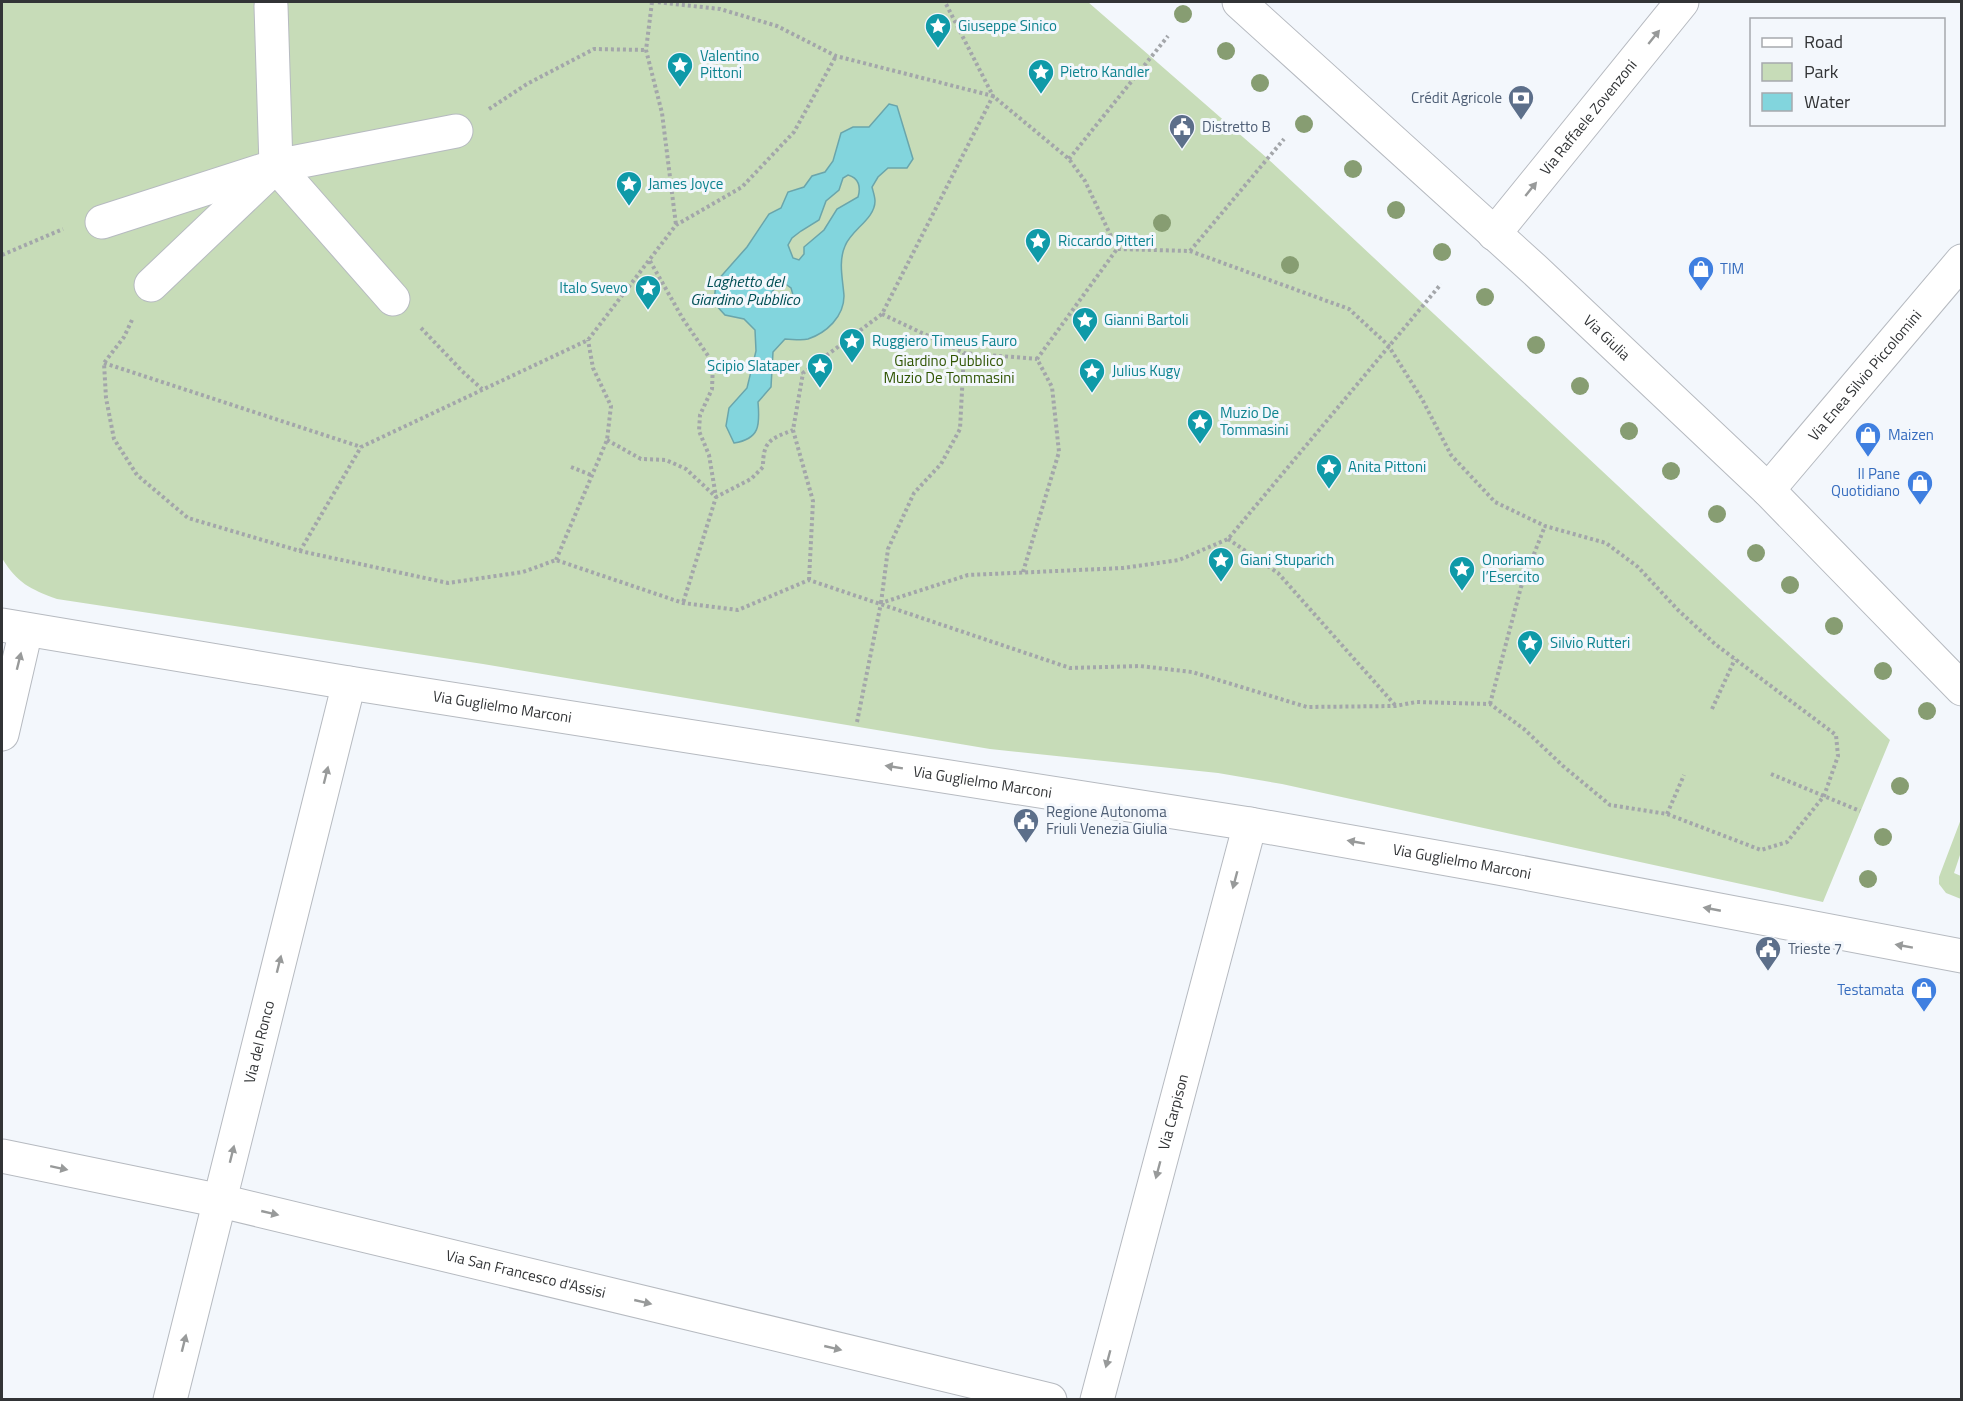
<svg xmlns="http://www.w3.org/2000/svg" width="1963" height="1401" viewBox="0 0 1963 1401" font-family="'Titillium Web',sans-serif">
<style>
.green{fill:#c7dcb8}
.water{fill:#82d5dd;stroke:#6aa5ab;stroke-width:1.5;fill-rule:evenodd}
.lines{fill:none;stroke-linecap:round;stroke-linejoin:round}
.minor-casing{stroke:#b6bac0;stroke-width:35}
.major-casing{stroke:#b6bac0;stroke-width:35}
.path{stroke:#a3a6aa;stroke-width:4;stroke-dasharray:3 3;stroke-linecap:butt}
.minor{stroke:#fff;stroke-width:33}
.major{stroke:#fff;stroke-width:33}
.tree{fill:#879d72}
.oneway{fill:#989a9a}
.labels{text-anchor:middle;stroke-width:6;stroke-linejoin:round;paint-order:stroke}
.culture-label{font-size:15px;fill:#0d838f;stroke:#f3f7fc;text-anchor:start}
.service-label{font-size:15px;fill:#4e5e75;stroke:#f3f7fc;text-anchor:start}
.street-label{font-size:15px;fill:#323436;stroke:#f3f7fc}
.shop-label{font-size:15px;fill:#366cbe;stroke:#f3f7fc;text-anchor:start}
.park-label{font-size:15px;fill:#2f5402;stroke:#f3f7fc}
.water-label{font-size:16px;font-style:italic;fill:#004f55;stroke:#f3f7fc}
</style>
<rect width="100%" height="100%" fill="#f3f7fc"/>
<path class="green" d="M 2,2 L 1088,2 L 1267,158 L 1890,740 L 1823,902 L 1282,784 L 1218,773 L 990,749 L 483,664 L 57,599 C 30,589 17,583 2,558 Z
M 1961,819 L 1961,852 L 1954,873 L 1961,876 L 1961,899 L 1946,893 L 1939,884 L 1939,877 Z"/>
<path class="water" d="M 889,104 L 897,106 L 913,159 L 907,168 L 888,168 L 878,177 L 872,187 C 873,191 875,197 875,201 C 875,219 851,230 845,246 C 838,262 843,280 844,296 C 844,317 826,333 808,339 C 801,341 792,339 785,339 L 773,352 L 771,387 L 758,402 C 760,425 760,439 734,443 L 726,426 L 729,408 L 747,388 L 756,351 L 755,330 L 744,319 L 725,315 L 714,303 L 716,282 L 747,247 L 769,214 L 781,208 L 788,192 L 804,187 L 812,176 L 825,172 L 833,161 L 841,133 L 853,127 L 869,127 ZM 848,175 C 859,178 861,187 858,197 L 837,209 L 824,230 L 804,247 L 804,254 L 799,260 L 793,258 L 788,245 L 792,238 L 801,231 L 819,220 L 826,201 L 839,190 L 843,178 ZM 784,283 L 791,288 L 793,295 L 789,302 L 781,304 L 774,300 L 772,292 L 777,285 Z"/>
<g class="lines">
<g class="minor-casing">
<g id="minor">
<path d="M 276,166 L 393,299"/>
<path d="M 102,222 L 276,166 L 456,131"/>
<path id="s1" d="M 1494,234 L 1682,2"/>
<path d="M 151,285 L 276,166 L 271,6"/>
<path id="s2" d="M 1768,490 L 1962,261"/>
<path id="s3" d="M 2,625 L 349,683 L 1250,824 L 1498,868 L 1962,956"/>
<path d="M 2,734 L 26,630"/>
<path id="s4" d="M 2,1156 L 221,1201 L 1050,1400"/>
<path id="s5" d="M 170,1400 L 349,683"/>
<path id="s6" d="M 1097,1400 L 1250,824"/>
</g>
</g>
<g class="major-casing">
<g id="major">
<path id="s7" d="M 1239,2 L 1535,270 L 1768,490 L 1962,689"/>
</g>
</g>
<path class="path" d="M 652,2 L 646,50 L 662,113 L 676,225
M 489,109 L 527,84 L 594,49 L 646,50
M 1069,159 L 1168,36
M 1190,251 L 1284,139
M 2,255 L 63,229
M 650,261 L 683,319 L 713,363 L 712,389 L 700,415 L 699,431 L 709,455 L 716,497 L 683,603
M 882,314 L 964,353 L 1037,359
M 132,320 L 124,337 L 104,363 L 106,398 L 114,439 L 137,475 L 188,518 L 300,551 L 448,583 L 523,572 L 556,560 L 683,603 L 738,610 L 809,580 L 1070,668 L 1140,666 L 1192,672 L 1307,707 L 1395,706 L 1416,702 L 1490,704 L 1524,729 L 1563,766 L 1610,805 L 1667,814 L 1761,850 L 1787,842 L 1824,796 L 1838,756 L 1836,735 L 1715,644 L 1678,610 L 1638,567 L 1606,543 L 1545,526 L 1495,502 L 1451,455 L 1422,399 L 1388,345 L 1349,309 L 1190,251 L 1117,249 L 1085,181 L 1069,159 L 993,96 L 836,56 L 777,26 L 720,9 L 656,2
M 421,328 L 462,371 L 482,389
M 104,363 L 361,447
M 713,363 L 781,367 L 803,373
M 607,440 L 641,459 L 666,460 L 686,469 L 716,497 L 751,479 L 763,467 C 763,441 770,439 793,430
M 571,467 L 591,475
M 1228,539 L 1278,573 L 1395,705
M 300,551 L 361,447 L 588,340 L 676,225 L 742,187 L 794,132 L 836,56
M 556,560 L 607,440 L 611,406 L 593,368 L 588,340
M 1023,572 L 1059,452 L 1052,387 L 1037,359 L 1117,249
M 809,580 L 813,501 L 793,430 L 803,373 L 882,314 L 993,96 L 945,2
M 881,603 L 888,549 L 914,493 L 941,464 L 960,429 L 964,353
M 1490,704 L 1521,587 L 1545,526
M 1712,709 L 1735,659
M 857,722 L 881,603 L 968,575 L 1123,568 L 1179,560 L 1228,539 L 1441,284
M 1771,774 L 1860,811
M 1667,814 L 1684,775"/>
<use href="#minor" class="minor"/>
<use href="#major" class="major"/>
</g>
<g class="tree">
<circle cx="1183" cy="14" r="9"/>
<circle cx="1226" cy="51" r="9"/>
<circle cx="1260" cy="83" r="9"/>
<circle cx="1304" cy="124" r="9"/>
<circle cx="1353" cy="169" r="9"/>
<circle cx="1396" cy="210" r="9"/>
<circle cx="1162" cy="223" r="9"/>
<circle cx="1442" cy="252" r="9"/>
<circle cx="1290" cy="265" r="9"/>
<circle cx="1485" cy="297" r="9"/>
<circle cx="1536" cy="345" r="9"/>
<circle cx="1580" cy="386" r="9"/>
<circle cx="1629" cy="431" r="9"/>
<circle cx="1671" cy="471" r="9"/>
<circle cx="1717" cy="514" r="9"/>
<circle cx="1756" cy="553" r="9"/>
<circle cx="1790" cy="585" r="9"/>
<circle cx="1834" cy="626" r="9"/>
<circle cx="1883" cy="671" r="9"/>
<circle cx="1927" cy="711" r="9"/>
<circle cx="1900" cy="786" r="9"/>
<circle cx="1883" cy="837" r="9"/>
<circle cx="1868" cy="879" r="9"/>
</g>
<defs><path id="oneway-solid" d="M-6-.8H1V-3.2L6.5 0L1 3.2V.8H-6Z" transform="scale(1.5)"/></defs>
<g class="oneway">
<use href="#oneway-solid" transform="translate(1654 37) rotate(-51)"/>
<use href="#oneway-solid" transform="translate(1531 189) rotate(-51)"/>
<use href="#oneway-solid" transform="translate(19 661) rotate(-76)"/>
<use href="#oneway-solid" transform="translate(894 767) rotate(-171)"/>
<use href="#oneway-solid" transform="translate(326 775) rotate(-76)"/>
<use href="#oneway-solid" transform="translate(1356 842) rotate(-170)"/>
<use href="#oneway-solid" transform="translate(1235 880) rotate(105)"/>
<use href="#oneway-solid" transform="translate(1712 909) rotate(-169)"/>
<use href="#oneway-solid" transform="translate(1904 946) rotate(-170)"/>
<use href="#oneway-solid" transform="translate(279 964) rotate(-76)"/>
<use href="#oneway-solid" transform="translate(232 1154) rotate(-76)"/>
<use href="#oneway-solid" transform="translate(59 1168) rotate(12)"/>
<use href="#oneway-solid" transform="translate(1158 1170) rotate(105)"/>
<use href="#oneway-solid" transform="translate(270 1213) rotate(13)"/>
<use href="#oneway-solid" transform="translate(643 1302) rotate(13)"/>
<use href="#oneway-solid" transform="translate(184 1343) rotate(-76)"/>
<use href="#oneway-solid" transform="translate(833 1348) rotate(13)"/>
<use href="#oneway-solid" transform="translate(1108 1359) rotate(105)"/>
</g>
<defs>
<g id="sight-pin" transform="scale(1.35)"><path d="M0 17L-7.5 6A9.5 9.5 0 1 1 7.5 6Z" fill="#0f9aa8" stroke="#f3f7fc"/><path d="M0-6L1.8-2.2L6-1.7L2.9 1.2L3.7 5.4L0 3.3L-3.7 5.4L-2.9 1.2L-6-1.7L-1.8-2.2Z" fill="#fff"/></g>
<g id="bank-pin" transform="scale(1.35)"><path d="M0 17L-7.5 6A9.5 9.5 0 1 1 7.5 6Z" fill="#5c6f8a" stroke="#f3f7fc"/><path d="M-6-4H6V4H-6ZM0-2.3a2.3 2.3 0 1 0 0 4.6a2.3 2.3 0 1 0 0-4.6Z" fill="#fff"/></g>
<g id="civic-pin" transform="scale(1.35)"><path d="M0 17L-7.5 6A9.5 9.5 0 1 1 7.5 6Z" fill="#5c6f8a" stroke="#f3f7fc"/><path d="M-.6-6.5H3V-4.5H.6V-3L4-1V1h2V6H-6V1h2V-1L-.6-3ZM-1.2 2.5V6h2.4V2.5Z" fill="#fff"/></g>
<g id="shop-pin" transform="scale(1.35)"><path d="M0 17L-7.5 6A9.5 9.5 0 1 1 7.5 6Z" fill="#3f7fe0" stroke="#f3f7fc"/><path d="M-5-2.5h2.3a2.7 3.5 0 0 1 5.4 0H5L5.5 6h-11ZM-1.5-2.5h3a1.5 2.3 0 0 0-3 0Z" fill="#fff"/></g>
</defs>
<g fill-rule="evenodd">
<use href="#sight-pin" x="938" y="26"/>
<use href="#sight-pin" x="680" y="65"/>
<use href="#sight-pin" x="1041" y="72"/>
<use href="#bank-pin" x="1521" y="98"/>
<use href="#civic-pin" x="1182" y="127"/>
<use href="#sight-pin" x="629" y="184"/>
<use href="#sight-pin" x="1038" y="241"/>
<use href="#shop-pin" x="1701" y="269"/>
<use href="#sight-pin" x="648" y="288"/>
<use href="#sight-pin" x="1085" y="320"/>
<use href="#sight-pin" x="852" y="341"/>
<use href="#sight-pin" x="820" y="366"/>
<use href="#sight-pin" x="1092" y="371"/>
<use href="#sight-pin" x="1200" y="422"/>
<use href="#shop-pin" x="1868" y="435"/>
<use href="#sight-pin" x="1329" y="467"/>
<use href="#shop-pin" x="1920" y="483"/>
<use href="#sight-pin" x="1221" y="560"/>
<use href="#sight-pin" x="1462" y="569"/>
<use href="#sight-pin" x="1530" y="643"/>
<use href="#civic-pin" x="1026" y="821"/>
<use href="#civic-pin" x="1768" y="949"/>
<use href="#shop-pin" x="1924" y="990"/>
</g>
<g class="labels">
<g class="culture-label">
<text x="958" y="31">Giuseppe Sinico</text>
<text x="700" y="61">Valentino<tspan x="700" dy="17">Pittoni</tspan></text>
<text x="1060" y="77">Pietro Kandler</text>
<text x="648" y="189">James Joyce</text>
<text x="1058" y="246">Riccardo Pitteri</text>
<text x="628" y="293" text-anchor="end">Italo Svevo</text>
<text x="1104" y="325">Gianni Bartoli</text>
<text x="872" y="346">Ruggiero Timeus Fauro</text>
<text x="800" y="371" text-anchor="end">Scipio Slataper</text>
<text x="1112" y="376">Julius Kugy</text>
<text x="1220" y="418">Muzio De<tspan x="1220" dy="17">Tommasini</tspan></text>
<text x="1348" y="472">Anita Pittoni</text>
<text x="1240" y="565">Giani Stuparich</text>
<text x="1482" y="565">Onoriamo<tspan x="1482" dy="17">l’Esercito</tspan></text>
<text x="1550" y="648">Silvio Rutteri</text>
</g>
<g class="service-label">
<text x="1502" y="103" text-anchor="end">Crédit Agricole</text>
<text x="1202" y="132">Distretto B</text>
<text x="1046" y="817">Regione Autonoma<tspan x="1046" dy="17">Friuli Venezia Giulia</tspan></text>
<text x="1788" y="954">Trieste 7</text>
</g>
<g class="street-label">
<text dy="5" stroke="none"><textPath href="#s1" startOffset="150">Via Raffaele Zovenzoni</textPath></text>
<text dy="5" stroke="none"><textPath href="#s7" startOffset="498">Via Giulia</textPath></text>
<text dy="5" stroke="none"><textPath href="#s2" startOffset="150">Via Enea Silvio Piccolomini</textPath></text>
<text dy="5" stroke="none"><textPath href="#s3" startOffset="507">Via Guglielmo Marconi</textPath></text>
<text dy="5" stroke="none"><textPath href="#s3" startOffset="993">Via Guglielmo Marconi</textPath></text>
<text dy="5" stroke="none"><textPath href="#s3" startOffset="1479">Via Guglielmo Marconi</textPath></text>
<text dy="5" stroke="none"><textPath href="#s5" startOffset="369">Via del Ronco</textPath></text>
<text dy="5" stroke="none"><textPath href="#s6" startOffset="298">Via Carpison</textPath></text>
<text dy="5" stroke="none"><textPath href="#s4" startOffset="537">Via San Francesco d'Assisi</textPath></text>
</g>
<g class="shop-label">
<text x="1720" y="274">TIM</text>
<text x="1888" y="440">Maizen</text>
<text x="1900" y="479" text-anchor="end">Il Pane<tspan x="1900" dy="17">Quotidiano</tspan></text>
<text x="1904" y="995" text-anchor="end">Testamata</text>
</g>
<g class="park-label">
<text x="949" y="366">Giardino Pubblico<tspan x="949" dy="17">Muzio De Tommasini</tspan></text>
</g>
<g class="water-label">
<text x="745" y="287">Laghetto del<tspan x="745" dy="18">Giardino Pubblico</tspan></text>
</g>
</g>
<rect width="1963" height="1401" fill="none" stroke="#323436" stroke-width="6"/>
<rect x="1750" y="18" width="195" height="108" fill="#f3f7fc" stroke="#a6a9ad" stroke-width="1.5"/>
<rect x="1762" y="38" width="30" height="9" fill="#ffffff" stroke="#a6a9ad" stroke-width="1.5"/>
<text x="1804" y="48" font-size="18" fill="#323436">Road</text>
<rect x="1762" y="63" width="30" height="18" fill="#c7dcb8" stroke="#a6a9ad" stroke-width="1.5"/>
<text x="1804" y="78" font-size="18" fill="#323436">Park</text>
<rect x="1762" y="93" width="30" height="18" fill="#82d5dd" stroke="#a6a9ad" stroke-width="1.5"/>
<text x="1804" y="108" font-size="18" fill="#323436">Water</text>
</svg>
